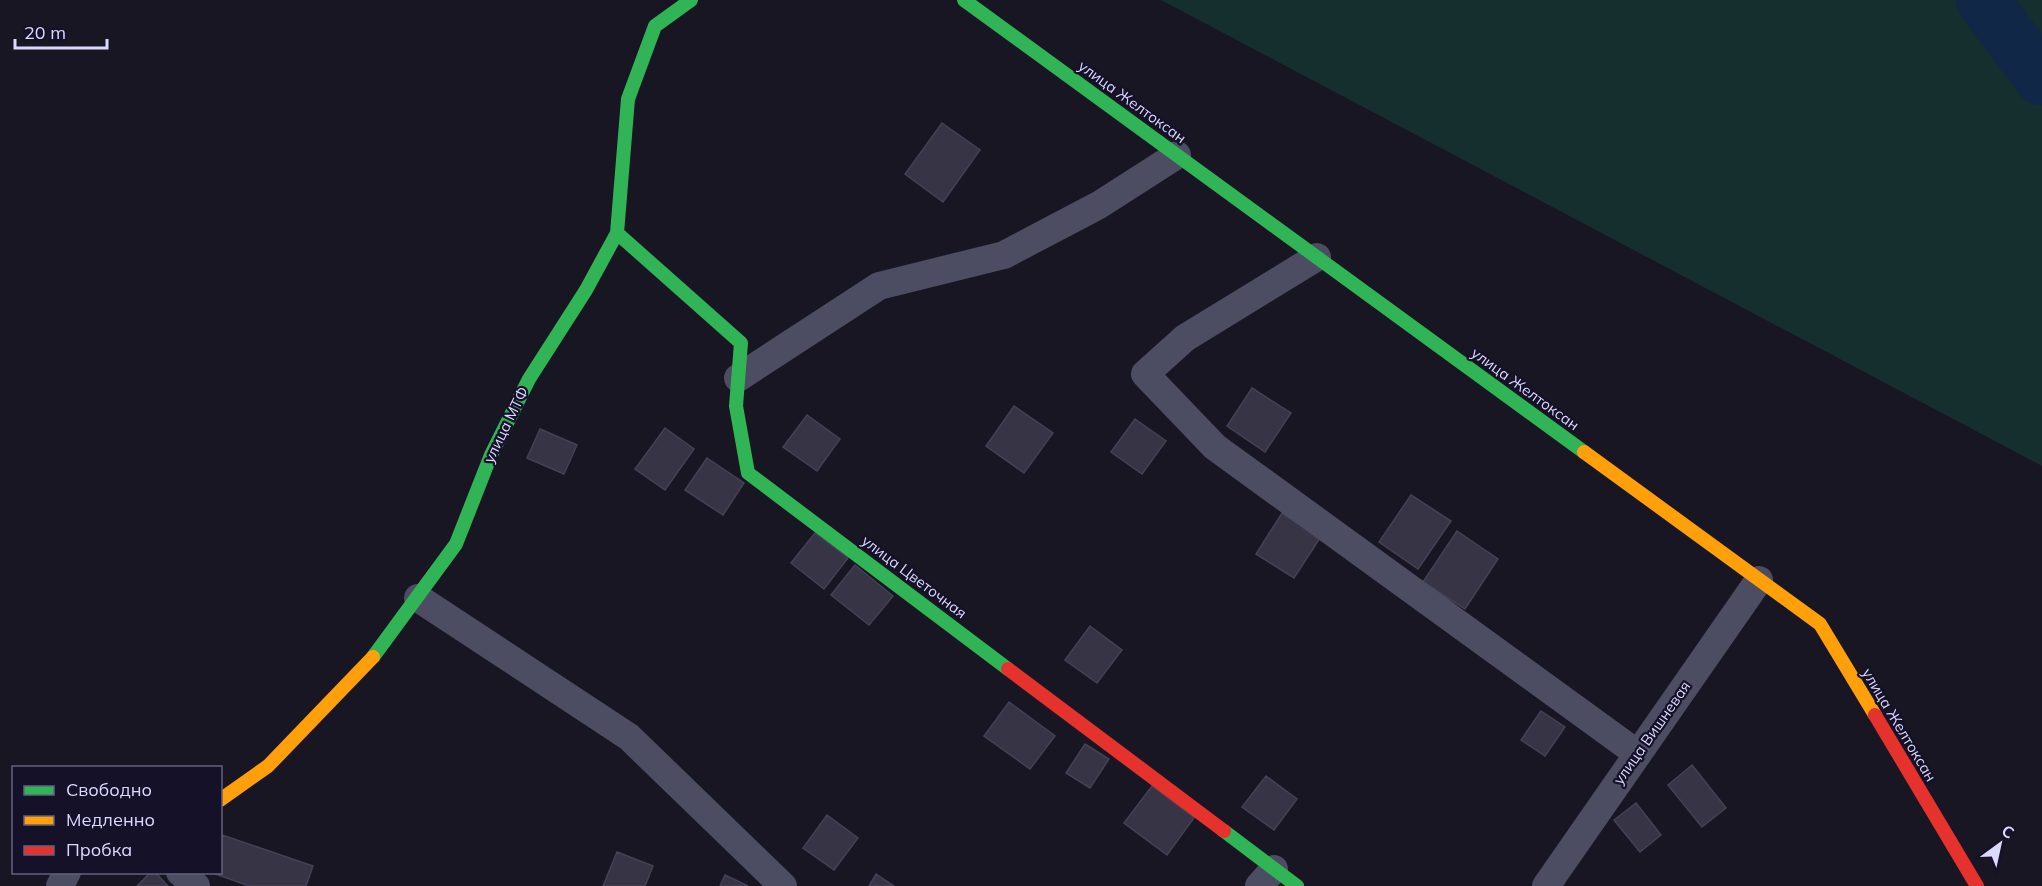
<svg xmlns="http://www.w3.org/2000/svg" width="2042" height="886" viewBox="0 0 2042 886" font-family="Mulish,sans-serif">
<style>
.green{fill:#152e2e}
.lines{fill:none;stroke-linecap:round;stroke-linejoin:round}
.river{stroke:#112748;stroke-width:54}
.building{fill:#363445;stroke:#454156;stroke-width:1.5}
.street{stroke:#4c4c63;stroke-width:28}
.fast{stroke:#30b455;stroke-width:14}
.slow{stroke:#ff9f0a;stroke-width:14}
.jam{stroke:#e5322d;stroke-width:14}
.labels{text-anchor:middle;stroke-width:4.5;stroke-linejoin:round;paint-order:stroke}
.street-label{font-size:15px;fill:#dcd9fe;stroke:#141128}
</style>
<rect width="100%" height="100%" fill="#181623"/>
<path class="green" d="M 1161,0 L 2042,0 L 2042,466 Z"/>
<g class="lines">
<path class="river" d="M 1983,0 L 2042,79"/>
</g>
<path class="building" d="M 942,123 L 980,150 L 943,202 L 905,174 Z
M 1252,388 L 1291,413 L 1265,452 L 1227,426 Z
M 1014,406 L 1053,433 L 1024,473 L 986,446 Z
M 807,415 L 840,439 L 817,471 L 783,447 Z
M 1135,419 L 1166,441 L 1142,474 L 1111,452 Z
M 665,428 L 694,449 L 665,490 L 635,469 Z
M 540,429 L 577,445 L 564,474 L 527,458 Z
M 707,458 L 744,483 L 723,515 L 685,490 Z
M 1411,495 L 1451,521 L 1418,569 L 1379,542 Z
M 1282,513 L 1320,538 L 1294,578 L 1256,554 Z
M 1457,531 L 1498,559 L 1465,609 L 1423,582 Z
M 815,533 L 848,558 L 824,589 L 791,563 Z
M 855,565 L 893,596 L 869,625 L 831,595 Z
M 1090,626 L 1122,650 L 1097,683 L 1065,660 Z
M 1009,702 L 1055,736 L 1030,769 L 984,736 Z
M 1541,711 L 1565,727 L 1545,756 L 1521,740 Z
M 1085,744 L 1109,759 L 1090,788 L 1066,773 Z
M 1692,765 L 1726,808 L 1702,827 L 1668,785 Z
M 1266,776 L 1297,799 L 1274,830 L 1242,807 Z
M 1152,786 L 1194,818 L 1167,855 L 1124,823 Z
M 1636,803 L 1661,835 L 1640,852 L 1614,820 Z
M 827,815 L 858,838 L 834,870 L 803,848 Z
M 222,835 L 313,866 L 306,886 L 249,886 L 210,872 L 220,872 Z
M 617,852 L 653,866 L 645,886 L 603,886 Z
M 151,872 L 155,872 L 168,886 L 137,886 Z
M 876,874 L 894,886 L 869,886 Z
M 725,875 L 748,886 L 720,886 Z"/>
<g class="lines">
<path class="street" d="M 1317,257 L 1185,338 L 1145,374 L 1215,447 L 1638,754
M 738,378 L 879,286 L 1004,255 L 1099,205 L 1177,155
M 418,598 L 629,737 L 783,886
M 180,872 L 196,886
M 60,886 L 67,872
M 1259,886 L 1274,869
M 1546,886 L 1759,580"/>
<path class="fast" d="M 964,0 L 1584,452
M 617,233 L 741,343 L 736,406 L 748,473 L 1008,669
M 373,657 L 456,544 L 491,455 L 529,379 L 586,290 L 617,233 L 628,99 L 655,26 L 691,0
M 1224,831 L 1297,886"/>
<path class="slow" d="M 1584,452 L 1820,624 L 1875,715
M 220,800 L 268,766 L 373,657"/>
<path class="jam" d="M 1008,669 L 1224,831
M 1875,715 L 1977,886"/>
</g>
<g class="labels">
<g class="street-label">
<text transform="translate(1132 102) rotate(36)" y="5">улица Желтоксан</text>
<text transform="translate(1525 389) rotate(36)" y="5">улица Желтоксан</text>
<text transform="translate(506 425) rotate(-64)" y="5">улица МТФ</text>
<text transform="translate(914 577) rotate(37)" y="5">улица Цветочная</text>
<text transform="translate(1899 725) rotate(59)" y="5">улица Желтоксан</text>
<text transform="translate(1652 733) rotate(-55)" y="5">улица Вишневая</text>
</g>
</g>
<rect x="12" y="766" width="210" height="108" fill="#141128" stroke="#64617e" stroke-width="1.5"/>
<rect x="24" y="786" width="30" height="9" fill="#30b455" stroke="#64617e" stroke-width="1.5"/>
<text x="66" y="796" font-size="18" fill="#dcd9fe">Свободно</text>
<rect x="24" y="816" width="30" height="9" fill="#ff9f0a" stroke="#64617e" stroke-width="1.5"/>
<text x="66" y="826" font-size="18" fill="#dcd9fe">Медленно</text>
<rect x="24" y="846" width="30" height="9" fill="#e5322d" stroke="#64617e" stroke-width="1.5"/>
<text x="66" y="856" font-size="18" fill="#dcd9fe">Пробка</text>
<g transform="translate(2000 844) rotate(33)" stroke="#141128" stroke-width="4.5" paint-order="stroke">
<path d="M0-4.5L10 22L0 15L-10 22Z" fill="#dcd9fe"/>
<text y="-9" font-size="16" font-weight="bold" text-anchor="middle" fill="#dcd9fe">С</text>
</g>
<path d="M15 39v9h92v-9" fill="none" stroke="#dcd9fe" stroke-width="3"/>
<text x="24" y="39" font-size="18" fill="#dcd9fe" stroke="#141128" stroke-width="4.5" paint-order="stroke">20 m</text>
</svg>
